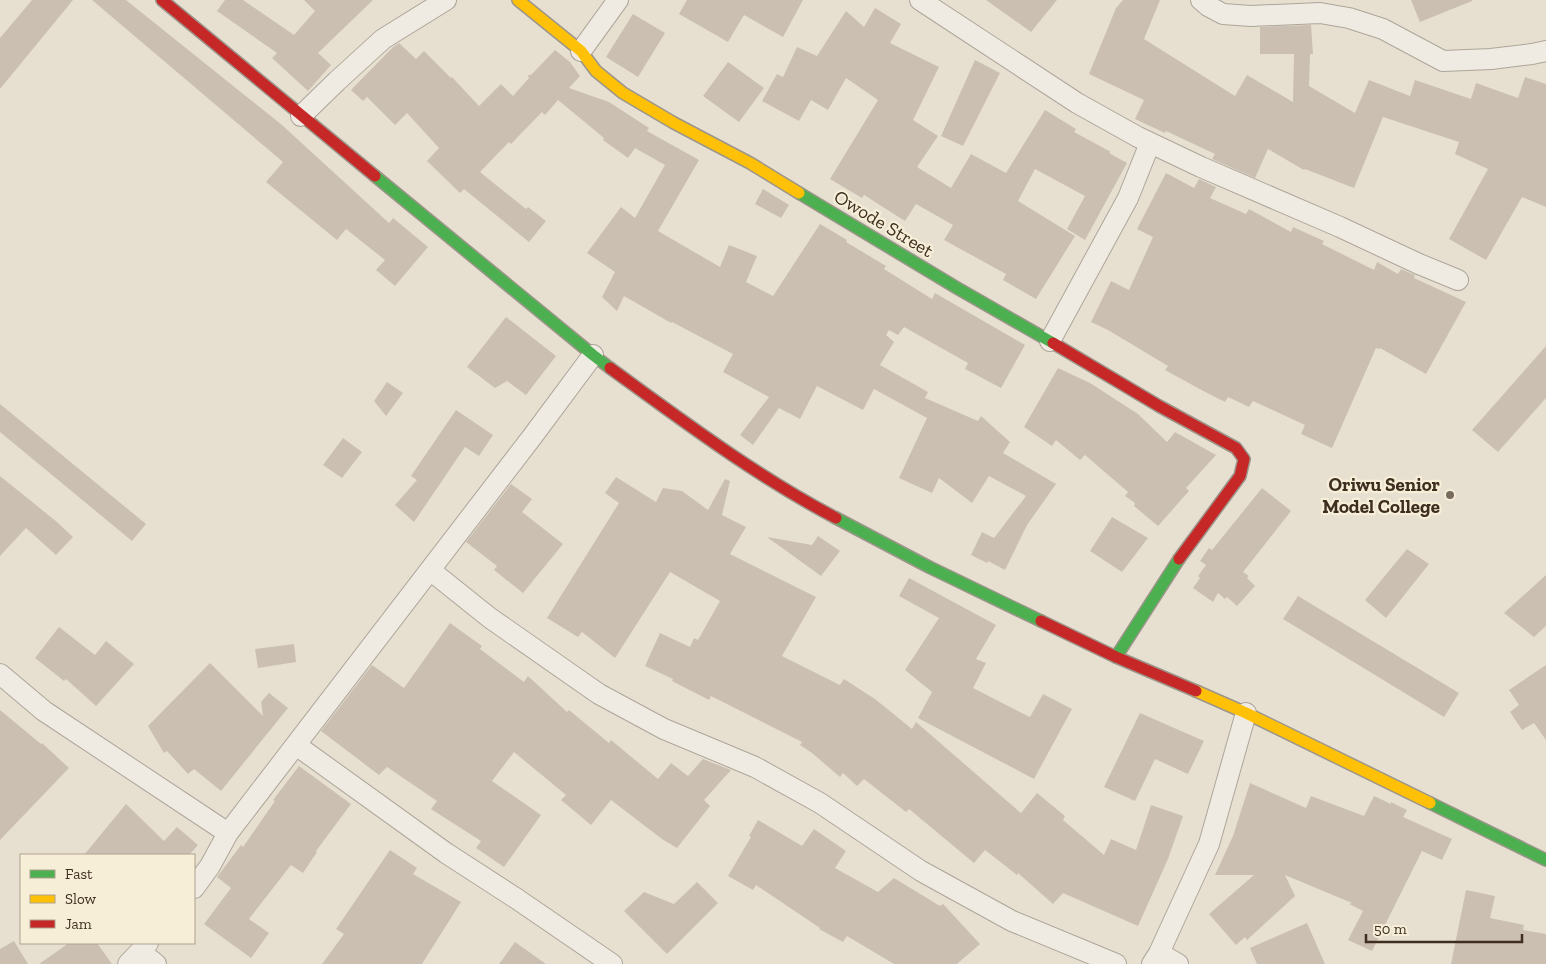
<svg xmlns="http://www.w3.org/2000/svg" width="1546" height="964" viewBox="0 0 1546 964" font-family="'Zilla Slab',serif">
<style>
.building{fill:#cbbfb2}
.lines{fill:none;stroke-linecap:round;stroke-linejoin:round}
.street-casing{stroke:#ada599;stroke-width:22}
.fast-casing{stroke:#9c958a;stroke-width:14}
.slow-casing{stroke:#9c958a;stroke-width:14}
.jam-casing{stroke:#9c958a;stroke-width:14}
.street{stroke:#efebe3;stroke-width:20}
.fast{stroke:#4caf50;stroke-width:11}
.slow{stroke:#ffc107;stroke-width:11}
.jam{stroke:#c62828;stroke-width:11}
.poi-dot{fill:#786c5e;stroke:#f7eed8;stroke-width:2}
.labels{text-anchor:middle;stroke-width:4.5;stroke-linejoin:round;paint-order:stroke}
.street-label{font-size:19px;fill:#3d2e20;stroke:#f7eed8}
.poi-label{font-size:19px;font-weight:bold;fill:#3d2e20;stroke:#f7eed8;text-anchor:end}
</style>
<rect width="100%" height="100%" fill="#e7e0d1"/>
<path class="building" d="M 32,0 L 73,0 L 0,89 L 0,38 Z
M 92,0 L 126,0 L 282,125 L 389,223 L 393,218 L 428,247 L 395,286 L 376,270 L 385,260 L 346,229 L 337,240 L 266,182 L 283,162 Z
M 225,0 L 243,0 L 294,35 L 315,11 L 304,0 L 373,0 L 318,53 L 331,65 L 308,91 L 272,58 L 277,53 L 217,11 Z
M 687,0 L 803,0 L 783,37 L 744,15 L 728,42 L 679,14 Z
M 986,0 L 1057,0 L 1031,32 Z
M 1123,0 L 1160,0 L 1144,39 L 1235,96 L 1247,75 L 1293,102 L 1294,54 L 1260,54 L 1260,27 L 1311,25 L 1313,54 L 1310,54 L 1309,86 L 1355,113 L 1369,80 L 1410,96 L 1415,80 L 1471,99 L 1476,83 L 1518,98 L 1525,77 L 1546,84 L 1546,207 L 1522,197 L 1486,260 L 1449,239 L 1488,169 L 1455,154 L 1459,142 L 1383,117 L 1354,188 L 1305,169 L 1304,170 L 1268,149 L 1255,178 L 1212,159 L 1215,154 L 1166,131 L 1165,133 L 1135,119 L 1144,100 L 1089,74 L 1116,8 Z
M 1411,0 L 1472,0 L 1472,1 L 1420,22 Z
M 875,8 L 901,24 L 890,43 L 939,67 L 913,120 L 938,136 L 917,167 L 951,188 L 971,154 L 1006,173 L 1045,110 L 1076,129 L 1074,132 L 1111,152 L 1109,153 L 1127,163 L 1085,240 L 1067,229 L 1085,196 L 1035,169 L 1018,201 L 1075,236 L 1036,299 L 1003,280 L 1006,274 L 944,240 L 953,225 L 916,204 L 905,221 L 864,195 L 862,198 L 830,179 L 878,100 L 846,78 L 828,110 L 811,100 L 799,121 L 762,101 L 777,74 L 783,77 L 797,47 L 817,56 L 846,11 L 864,27 Z
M 633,14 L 665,33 L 638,77 L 606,57 Z
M 399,43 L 416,59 L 424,51 L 451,78 L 452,77 L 479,106 L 501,84 L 513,96 L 529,78 L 528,76 L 529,75 L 531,75 L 555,50 L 570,62 L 580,76 L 569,88 L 609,102 L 649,128 L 647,131 L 699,160 L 658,231 L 720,267 L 729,245 L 757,256 L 746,282 L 773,296 L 820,224 L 847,240 L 846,242 L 886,266 L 884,269 L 932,299 L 935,293 L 1025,345 L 1001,388 L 965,369 L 968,363 L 904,327 L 898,335 L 889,330 L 886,335 L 894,342 L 880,365 L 928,392 L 925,398 L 978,421 L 981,416 L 1010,442 L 1003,453 L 1056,484 L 1027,525 L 1005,570 L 988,561 L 987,563 L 971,555 L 982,532 L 994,538 L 1026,496 L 989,476 L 972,503 L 939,478 L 932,493 L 899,478 L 927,418 L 874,389 L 863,410 L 817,386 L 800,419 L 779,408 L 753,445 L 740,435 L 769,397 L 723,372 L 733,354 L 672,322 L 671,323 L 624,296 L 617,311 L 602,297 L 615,272 L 587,253 L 621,207 L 635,218 L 665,165 L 635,148 L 628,158 L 603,140 L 604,138 L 558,100 L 545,115 L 542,112 L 511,144 L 509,142 L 480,172 L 526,209 L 528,207 L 546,221 L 529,242 L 464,189 L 460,193 L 427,161 L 439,148 L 407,113 L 395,125 L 367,97 L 363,101 L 351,90 L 393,47 Z
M 975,60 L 1000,73 L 963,146 L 941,136 Z
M 728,62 L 764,88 L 739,122 L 703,96 Z
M 1166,173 L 1194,188 L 1199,179 L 1216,187 L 1210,198 L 1246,214 L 1249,209 L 1291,232 L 1293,227 L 1324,241 L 1322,244 L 1374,270 L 1377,262 L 1398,274 L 1401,269 L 1415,275 L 1414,278 L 1466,302 L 1426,374 L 1380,348 L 1379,349 L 1376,348 L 1332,448 L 1301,434 L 1305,425 L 1253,401 L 1249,407 L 1228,397 L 1225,402 L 1207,393 L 1165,370 L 1168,366 L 1108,330 L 1091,322 L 1111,281 L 1129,290 L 1153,237 L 1137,229 Z
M 763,189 L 789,205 L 781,218 L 755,204 Z
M 506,317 L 556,356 L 526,395 L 507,381 L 495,388 L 467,367 Z
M 1546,346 L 1546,398 L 1498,452 L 1472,430 Z
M 1058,368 L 1090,383 L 1138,414 L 1167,442 L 1175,432 L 1216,455 L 1186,488 L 1189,491 L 1158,526 L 1134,506 L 1135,503 L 1125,496 L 1128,492 L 1085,455 L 1080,460 L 1056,440 L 1052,446 L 1024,427 Z
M 387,382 L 403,393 L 386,416 L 374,401 Z
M 0,404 L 146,524 L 132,541 L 0,432 Z
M 456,410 L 493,435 L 479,456 L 465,447 L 414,522 L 395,505 L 417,480 L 411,476 Z
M 343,438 L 362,452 L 342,478 L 323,465 Z
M 0,476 L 57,522 L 73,537 L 56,555 L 26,528 L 0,556 Z
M 616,477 L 656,502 L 663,488 L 682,491 L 708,510 L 725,479 L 730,481 L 722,515 L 746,527 L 730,554 L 816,597 L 782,656 L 840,685 L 844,679 L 875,699 L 912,729 L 916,722 L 1021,813 L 1037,793 L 1065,816 L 1063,820 L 1104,855 L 1111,839 L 1136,850 L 1151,805 L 1183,816 L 1168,859 L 1138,926 L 1063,893 L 1053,904 L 1018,873 L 1017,875 L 985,850 L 974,863 L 909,809 L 906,812 L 864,779 L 857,786 L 843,773 L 840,777 L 812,753 L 800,745 L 802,742 L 711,696 L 709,700 L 672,681 L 673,679 L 645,666 L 660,633 L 690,647 L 694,638 L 698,640 L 720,601 L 670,572 L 615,658 L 582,632 L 578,637 L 547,618 L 619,503 L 605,493 Z
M 511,484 L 532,499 L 522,512 L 563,544 L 523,593 L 494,570 L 497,566 L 466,542 Z
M 1262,488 L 1291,511 L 1243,572 L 1249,576 L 1247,578 L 1255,586 L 1237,606 L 1227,597 L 1225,599 L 1218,593 L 1213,602 L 1193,588 L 1200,578 L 1198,576 L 1206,565 L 1200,561 L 1209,548 L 1212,550 Z
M 1112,517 L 1148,538 L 1122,572 L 1090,551 Z
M 818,536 L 840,551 L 821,576 L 767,537 L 812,545 Z
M 1407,549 L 1429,564 L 1386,618 L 1365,600 Z
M 1546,575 L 1546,626 L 1534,637 L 1504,613 Z
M 909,578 L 996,625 L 976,659 L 986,663 L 973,688 L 1030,717 L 1043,694 L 1072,709 L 1034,779 L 918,718 L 932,692 L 905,670 L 939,618 L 899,596 Z
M 1298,596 L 1459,693 L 1444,717 L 1283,619 Z
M 450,623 L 482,646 L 480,649 L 524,682 L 528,676 L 567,712 L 569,710 L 609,743 L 611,740 L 658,779 L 671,763 L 688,776 L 703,759 L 731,770 L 704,800 L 710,806 L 677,848 L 662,839 L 611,800 L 591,825 L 561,800 L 566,795 L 514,752 L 492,781 L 541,815 L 504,867 L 476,848 L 481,841 L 431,809 L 437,801 L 387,767 L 379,775 L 321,731 L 372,665 L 404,688 Z
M 59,627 L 95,655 L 106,641 L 134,664 L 96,706 L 66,679 L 64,681 L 35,658 Z
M 294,644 L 296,662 L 258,668 L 255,649 Z
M 210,663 L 263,716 L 261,702 L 269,693 L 288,708 L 221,791 L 194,769 L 188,774 L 167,751 L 164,753 L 148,726 Z
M 1546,665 L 1546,740 L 1534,723 L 1522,730 L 1510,712 L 1519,705 L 1509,690 Z
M 0,710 L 41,744 L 42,743 L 69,768 L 0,840 Z
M 1140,713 L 1204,741 L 1188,774 L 1155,759 L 1135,801 L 1104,787 Z
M 299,766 L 351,804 L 316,851 L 317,852 L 303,873 L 291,865 L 249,919 L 269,933 L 251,958 L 204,924 L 231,888 L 217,877 L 241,845 L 243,847 L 275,801 L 273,800 Z
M 1250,783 L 1306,808 L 1311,796 L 1364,816 L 1374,796 L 1391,804 L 1391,802 L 1407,810 L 1403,817 L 1452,839 L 1442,860 L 1422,851 L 1372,951 L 1348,940 L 1363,911 L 1349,904 L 1352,903 L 1285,875 L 1295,896 L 1247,940 L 1245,937 L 1236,945 L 1209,914 L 1254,875 L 1215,875 L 1233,836 Z
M 126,804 L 164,841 L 177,827 L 198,845 L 189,855 L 84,855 Z
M 758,820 L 802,846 L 814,829 L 846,851 L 835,868 L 878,892 L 894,878 L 940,906 L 943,904 L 980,944 L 957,964 L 894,964 L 847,936 L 843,942 L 819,929 L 820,928 L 756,885 L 753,890 L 728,876 L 751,837 L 749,836 Z
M 390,850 L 417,868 L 413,874 L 461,902 L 422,964 L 322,964 L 344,934 L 336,929 Z
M 697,882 L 718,903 L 667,954 L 624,911 L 644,892 L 674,904 Z
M 1466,890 L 1495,896 L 1490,918 L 1524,925 L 1523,930 L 1546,934 L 1546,964 L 1451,964 Z
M 1307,923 L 1325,964 L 1257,964 L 1250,948 Z
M 14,941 L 28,964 L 0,964 L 0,949 Z
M 515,942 L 546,964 L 499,964 Z
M 69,943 L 97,943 L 112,964 L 39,964 Z"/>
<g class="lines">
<g class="street-casing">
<path id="street" d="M 920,0 L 1077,103 L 1138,137 L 1201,167 L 1340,227 L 1419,264 L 1458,280
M 1201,0 L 1208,6 L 1223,14 L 1251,16 L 1320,13 L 1349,18 L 1383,29 L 1443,61 L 1491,59 L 1532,54 L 1546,51
M 581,51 L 618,0
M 301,116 L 337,81 L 383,39 L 446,0
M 1050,341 L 1128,198 L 1150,143
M 430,570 L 490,618 L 599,694 L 664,729 L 755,767 L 820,803 L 921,871 L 1012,921 L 1116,964
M 0,674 L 44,711 L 228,833
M 296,745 L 446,853 L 517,899 L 612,964
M 194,888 L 210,866 L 228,833 L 532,437 L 593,355
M 141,952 L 156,964
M 1159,953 L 1178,964
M 128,964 L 148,943
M 1152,964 L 1159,953 L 1209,844 L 1246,713"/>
</g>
<g class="fast-casing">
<path id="fast" d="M 375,176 L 593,355 L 610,368
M 799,193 L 957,288 L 1053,343
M 836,518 L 929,567 L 1041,621
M 1116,657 L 1179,559
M 1430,803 L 1546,860"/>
</g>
<g class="slow-casing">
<path id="slow" d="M 518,0 L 581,51 L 596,71 L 623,93 L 674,123 L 750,163 L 799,193
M 1196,691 L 1246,713 L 1430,803"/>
</g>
<g class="jam-casing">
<path id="jam" d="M 162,0 L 375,176
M 1053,343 L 1159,406 L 1236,448 L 1244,459 L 1240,476 L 1179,559
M 610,368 C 683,421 756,476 836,518
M 1041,621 L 1116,657 L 1196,691"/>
</g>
<use href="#street" class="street"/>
<use href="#fast" class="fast"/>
<use href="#slow" class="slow"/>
<use href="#jam" class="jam"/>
</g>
<circle class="poi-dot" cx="1450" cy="495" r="5"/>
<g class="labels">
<g class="street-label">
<text transform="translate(884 223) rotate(31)" y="7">Owode Street</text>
</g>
<g class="poi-label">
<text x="1440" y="491">Oriwu Senior<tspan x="1440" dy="22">Model College</tspan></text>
</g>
</g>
<rect x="20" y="854" width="175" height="90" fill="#f7eed8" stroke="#ada18e"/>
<rect x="30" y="870" width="25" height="8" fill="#4caf50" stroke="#ada18e"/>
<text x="65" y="879" font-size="15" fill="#3d2e20">Fast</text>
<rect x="30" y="895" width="25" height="8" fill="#ffc107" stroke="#ada18e"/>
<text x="65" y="904" font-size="15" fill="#3d2e20">Slow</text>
<rect x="30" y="920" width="25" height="8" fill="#c62828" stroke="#ada18e"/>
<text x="65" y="929" font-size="15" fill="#3d2e20">Jam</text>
<path d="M1366 934v8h156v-8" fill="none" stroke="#3d2e20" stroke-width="2.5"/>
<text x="1374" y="934" font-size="15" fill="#3d2e20" stroke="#f7eed8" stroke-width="4" paint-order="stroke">50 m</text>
</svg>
